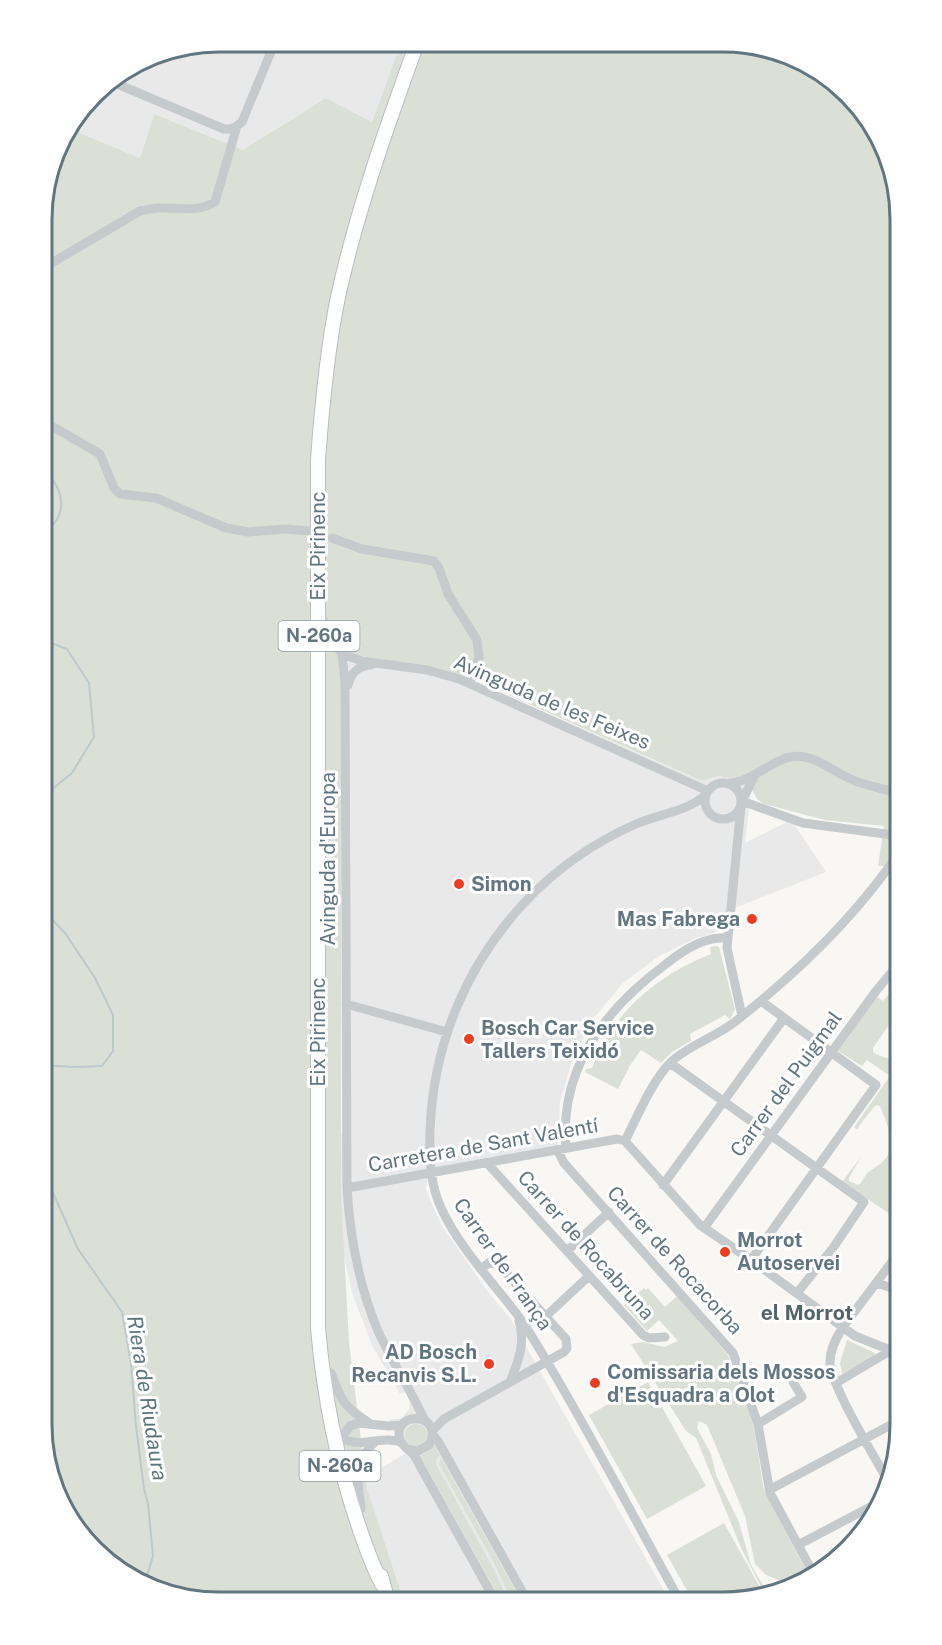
<svg xmlns="http://www.w3.org/2000/svg" width="942" height="1645" viewBox="0 0 942 1645" font-family="'Public Sans',sans-serif">
<style>
.built{fill:#e8e9e8}
.green{fill:#dae0d5}
.lines{fill:none;stroke-linecap:round;stroke-linejoin:round}
.stream{stroke:#bccacd;stroke-width:2}
.primary-casing{stroke:#b8bdc0;stroke-width:16}
.street{stroke:#c5cacc;stroke-width:9}
.primary{stroke:#fff;stroke-width:14}
.poi-dot{fill:#ed3d20;stroke:#fff;stroke-width:2}
.labels{text-anchor:middle;stroke-width:6;stroke-linejoin:round;paint-order:stroke}
.shield{fill:#fff;stroke:#909fa7;stroke-width:1.5}
.shield-label{font-size:18px;font-weight:bold;fill:#617681}
.street-label{font-size:20px;fill:#617681;stroke:#fff}
.poi-label{font-size:20px;font-weight:bold;fill:#617681;stroke:#fff;text-anchor:start}
.neighbourhood-label{font-size:21px;font-weight:bold;fill:#53636c;stroke:#fff}
.water-label{font-size:21px;font-style:italic;fill:#5c767c;stroke:#fff}
.rim{fill:none;stroke:#617681;stroke-width:3}
</style>
<rect width="100%" height="100%" fill="#f8f7f4"/>
<path class="built" d="M 220,42 L 401,43 L 372,122 L 326,98 L 243,150 L 154,114 L 140,158 L 70,129 L 102,86 L 152,55 Z
M 342,655 L 467,678 L 702,781 L 718,776 L 741,778 L 751,790 L 745,843 L 791,820 L 826,872 L 727,911 L 723,930 L 696,938 L 659,956 L 623,983 L 595,1017 L 573,1057 L 560,1102 L 558,1151 L 429,1176 L 427,1182 L 426,1189 L 430,1200 L 442,1226 L 488,1292 L 510,1318 L 671,1603 L 404,1602 L 384,1544 L 370,1502 L 365,1477 L 405,1454 L 389,1420 L 402,1418 L 409,1409 L 410,1402 L 406,1392 L 400,1394 L 372,1345 L 353,1296 L 344,1256 L 335,1135 L 342,1134 Z"/>
<path class="green" d="M 401,43 L 531,44 L 533,46 L 535,44 L 756,45 L 839,86 L 890,162 L 900,220 L 900,889 L 891,877 L 890,869 L 886,866 L 878,866 L 884,826 L 825,820 L 764,804 L 757,799 L 749,784 L 737,779 L 718,776 L 702,781 L 475,680 L 386,660 L 341,653 L 341,1197 L 349,1342 L 367,1489 L 404,1602 L 196,1601 L 103,1559 L 52,1483 L 42,1425 L 43,197 L 61,141 L 70,129 L 140,158 L 154,114 L 243,150 L 326,98 L 372,122 Z
M 716,946 L 719,947 L 735,1009 L 730,1019 L 725,1015 L 690,1034 L 691,1041 L 672,1052 L 661,1063 L 641,1050 L 631,1064 L 618,1089 L 585,1072 L 586,1069 L 592,1068 C 613,1012 656,976 711,954 L 710,947 Z
M 900,980 L 900,1009 L 873,1048 L 873,1052 C 879,1057 892,1060 900,1058 L 900,1094 L 894,1088 L 890,1088 L 888,1091 L 895,1140 L 900,1136 L 900,1177 L 896,1179 L 889,1198 L 894,1208 L 890,1214 L 842,1182 L 861,1157 L 849,1178 L 849,1181 L 858,1185 L 861,1183 C 870,1166 874,1171 884,1160 C 898,1147 886,1121 880,1106 L 877,1105 L 874,1107 L 859,1126 L 858,1130 L 854,1127 L 890,1076 L 867,1060 L 862,1066 L 838,1051 L 877,997 L 883,1001 Z
M 644,1288 L 646,1290 L 648,1288 L 665,1307 L 677,1296 L 728,1355 L 753,1422 L 764,1491 L 807,1572 L 840,1557 L 830,1566 L 794,1586 L 766,1575 L 755,1564 L 745,1516 L 707,1425 L 699,1421 L 697,1428 L 711,1454 L 716,1475 L 739,1522 L 751,1565 L 769,1595 L 766,1596 L 742,1550 L 696,1438 L 686,1431 L 631,1344 L 643,1342 L 664,1347 L 678,1341 L 659,1320 L 647,1331 L 624,1305 Z
M 847,1340 L 875,1353 L 875,1356 L 842,1374 L 840,1363 Z
M 648,1382 L 706,1486 L 647,1519 L 589,1415 Z
M405 1435a11 11 0 1 1 22 0a11 11 0 1 1-22 0Z
M 434,1444 L 440,1455 L 436,1460 L 437,1466 L 492,1566 L 509,1602 L 502,1602 L 420,1456 L 429,1451 Z
M 441,1458 L 522,1602 L 512,1602 L 494,1563 L 439,1464 Z
M 724,1523 L 765,1596 L 722,1603 L 694,1603 L 667,1555 Z"/>
<g class="lines">
<path class="stream" d="M 43,531 C 71,518 63,485 43,470
M 43,789 L 51,790 L 72,773 L 94,737 L 89,683 L 67,649 L 43,640
M 42,1065 L 74,1067 L 102,1066 L 113,1051 L 113,1015 L 95,978 L 65,933 L 43,910
M 42,1168 L 78,1249 L 122,1312 L 131,1363 L 136,1426 L 144,1489 L 148,1504 L 153,1556 L 146,1579"/>
<g class="primary-casing">
<path id="primary" d="M 381,1576 L 388,1602
M 382,1584 C 372,1565 365,1545 358,1524 C 336,1459 324,1397 318,1328 L 318,460 C 322,405 327,350 338,297 C 357,210 387,126 417,43"/>
</g>
<path class="street" d="M 110,81 L 224,129 L 231,129 L 237,126
M 43,268 L 140,211 C 146,210 153,208 159,208 C 178,207 198,213 215,202 L 237,126 L 242,122 L 275,42
M 43,421 L 100,454 L 114,488 L 120,494 L 156,498 L 226,528 L 248,532 L 285,529 L 309,531
M 332,538 L 362,549 L 434,561 L 439,568 L 448,594 L 477,640 L 479,658 L 469,683
M 322,617 L 328,634 L 342,654 L 345,683 L 347,1188 C 350,1237 359,1286 378,1331 C 392,1362 411,1390 425,1421
M 342,654 L 362,661 L 427,670 L 459,679 L 708,791
M 348,685 C 351,672 358,666 371,665
M 755,775 L 742,801 L 803,823 L 900,836
M705 801a18 18 0 1 1 36 0a18 18 0 1 1-36 0Z
M 730,783 C 752,782 768,762 790,757 C 815,752 833,773 855,781 C 869,786 885,789 900,794
M 741,806 L 727,948 L 742,1016
M 346,1004 L 447,1032
M 670,1063 L 864,1202 L 833,1248 L 797,1293
M 625,1141 C 636,1119 653,1079 671,1062 C 689,1045 716,1037 736,1021 C 798,972 856,917 900,851
M 625,1141 L 700,1225 L 751,1260 L 855,1336 L 900,1354
M 566,1148 C 559,1069 605,1009 666,964 C 682,951 706,936 728,938
M 558,1151 L 564,1163 L 733,1353 L 758,1424 L 770,1493 L 811,1569
M 487,1163 L 643,1335 L 649,1338 L 665,1337
M 663,1185 L 784,1018
M 347,1188 L 617,1139 L 625,1141
M 704,1228 L 876,991 L 900,962
M 567,1251 L 609,1212
M 751,1260 L 876,1085 L 761,1001
M 877,1283 L 900,1291
M 545,1317 L 589,1276
M 331,1373 C 341,1400 343,1406 368,1422
M 510,1382 C 518,1362 526,1343 519,1321
M 836,1383 L 890,1351
M 758,1424 L 802,1397 L 793,1382
M 432,1431 L 444,1419 L 564,1352 L 567,1348 L 566,1339 L 499,1265 L 490,1262 L 481,1269
M 338,1433 C 352,1453 381,1434 400,1442
M 432,1434 L 438,1441 L 528,1602
M 340,1448 L 341,1438 L 350,1426 L 358,1423 L 389,1426 L 402,1425
M 407,1449 L 418,1451 L 429,1445 C 446,1412 391,1410 400,1439 C 402,1446 408,1449 413,1454 C 416,1457 418,1462 420,1466 L 496,1602
M 885,1476 C 873,1454 830,1384 830,1362 C 830,1349 836,1338 843,1327 L 900,1251
M 769,1490 L 900,1420
M 361,1509 C 358,1478 350,1464 376,1441
M 798,1545 L 874,1505
M 681,1603 C 635,1520 592,1436 543,1355 C 535,1342 528,1329 519,1317 C 493,1282 461,1250 442,1210 C 430,1185 429,1158 430,1131 C 433,1045 466,965 525,902 C 556,869 595,842 636,824 C 656,815 691,810 705,795"/>
<use href="#primary" class="primary"/>
</g>
<g class="poi-dot">
<circle cx="459" cy="884" r="6"/>
<circle cx="752" cy="919" r="6"/>
<circle cx="469" cy="1039" r="6"/>
<circle cx="725" cy="1252" r="6"/>
<circle cx="489" cy="1364" r="6"/>
<circle cx="595" cy="1383" r="6"/>
</g>
<g class="labels">
<g class="shield">
<rect x="278.5" y="621" width="81" height="30" rx="4.5"/>
<rect x="299.5" y="1451" width="81" height="30" rx="4.5"/>
</g>
<g class="shield-label">
<text x="319" y="642">N-260a</text>
<text x="340" y="1472">N-260a</text>
</g>
<g class="street-label">
<text transform="translate(318 546) rotate(-90)" y="7">Eix Pirinenc</text>
<text transform="translate(552 702) rotate(23)" y="7">Avinguda de les Feixes</text>
<text transform="translate(328 859) rotate(-90)" y="7">Avinguda d'Europa</text>
<text transform="translate(318 1032) rotate(-90)" y="7">Eix Pirinenc</text>
<text transform="translate(786 1084) rotate(-54)" y="7">Carrer del Puigmal</text>
<text transform="translate(483 1145) rotate(-10)" y="7">Carretera de Sant Valentí</text>
<text transform="translate(586 1245) rotate(48)" y="7">Carrer de Rocabruna</text>
<text transform="translate(675 1260) rotate(48)" y="7">Carrer de Rocacorba</text>
<text transform="translate(503 1264) rotate(55)" y="7">Carrer de França</text>
</g>
<g class="poi-label">
<text x="471" y="891">Simon</text>
<text x="740" y="926" text-anchor="end">Mas Fabrega</text>
<text x="481" y="1035">Bosch Car Service<tspan x="481" dy="23">Tallers Teixidó</tspan></text>
<text x="737" y="1247">Morrot<tspan x="737" dy="23">Autoservei</tspan></text>
<text x="477" y="1359" text-anchor="end">AD Bosch<tspan x="477" dy="23">Recanvis S.L.</tspan></text>
<text x="607" y="1379">Comissaria dels Mossos<tspan x="607" dy="23">d'Esquadra a Olot</tspan></text>
</g>
<g class="neighbourhood-label">
<text x="807" y="1320">el Morrot</text>
</g>
<g class="water-label">
<text transform="translate(147 1398) rotate(81)" y="7">Riera de Riudaura</text>
</g>
</g>
<path d="M0 0H942V1645H0ZM219 52H723A167 167 0 0 1 890 219V1425A167 167 0 0 1 723 1592H219A167 167 0 0 1 52 1425V219A167 167 0 0 1 219 52Z" fill="#fff" fill-rule="evenodd"/>
<path class="rim" d="M219 52H723A167 167 0 0 1 890 219V1425A167 167 0 0 1 723 1592H219A167 167 0 0 1 52 1425V219A167 167 0 0 1 219 52Z"/>
</svg>
